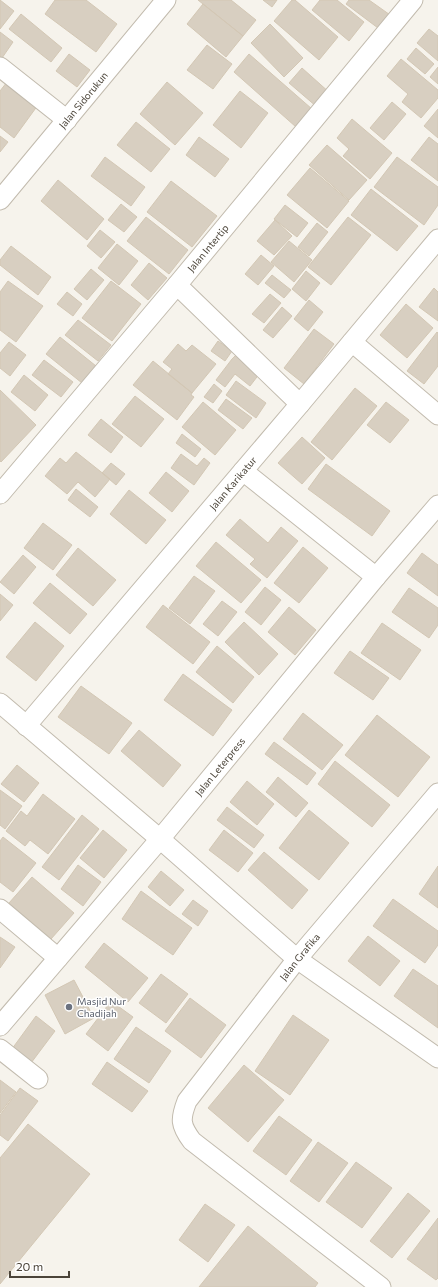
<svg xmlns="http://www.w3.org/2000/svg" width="438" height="1287" viewBox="0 0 438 1287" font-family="Commissioner,sans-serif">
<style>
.building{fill:#d8cfc1;stroke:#d3c7b4}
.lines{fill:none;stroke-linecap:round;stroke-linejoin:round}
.minor-casing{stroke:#c2bbae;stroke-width:21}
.minor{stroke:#fff;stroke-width:19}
.worship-dot{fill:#6b7280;stroke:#fff;stroke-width:1.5}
.labels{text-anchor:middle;stroke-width:3;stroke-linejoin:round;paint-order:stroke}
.street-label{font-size:10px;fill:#4b4439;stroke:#fff}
.worship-label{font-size:10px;fill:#5b616d;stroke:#fff;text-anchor:start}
</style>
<rect width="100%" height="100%" fill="#f6f3ec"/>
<path class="building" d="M 0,0 L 14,11 L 0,29 Z
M 55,0 L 86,0 L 117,24 L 96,52 L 45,14 Z
M 198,0 L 231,0 L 256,20 L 243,36 Z
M 263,0 L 277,0 L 272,7 Z
M 292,0 L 295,0 L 338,37 L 319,60 L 274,21 Z
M 320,0 L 337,0 L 364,22 L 349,41 L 312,10 Z
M 349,0 L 369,0 L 393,17 L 382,31 L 346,4 Z
M 203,4 L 243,36 L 226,57 L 187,24 Z
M 21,14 L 62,48 L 51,62 L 9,29 Z
M 270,24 L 303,58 L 284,77 L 251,43 Z
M 429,29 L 438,36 L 438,61 L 417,43 Z
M 0,32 L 13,42 L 2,58 L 0,57 Z
M 207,45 L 232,64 L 213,89 L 187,70 Z
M 416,48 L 434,64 L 425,74 L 407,59 Z
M 69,54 L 90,70 L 77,87 L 56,71 Z
M 249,54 L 312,109 L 296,127 L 234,72 Z
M 401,59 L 438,90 L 438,98 L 421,118 L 402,102 L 408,94 L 387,76 Z
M 438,67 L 438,84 L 430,77 Z
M 302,68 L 330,93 L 317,107 L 289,83 Z
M 7,82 L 38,105 L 14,138 L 0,127 L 0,91 Z
M 167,82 L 203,113 L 175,145 L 140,114 Z
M 240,91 L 268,113 L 241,148 L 213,125 Z
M 392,102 L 406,114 L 384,140 L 370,128 Z
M 438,109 L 438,138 L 424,126 Z
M 352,119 L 392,153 L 370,179 L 343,156 L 349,149 L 337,138 Z
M 136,122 L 170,149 L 151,172 L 117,145 Z
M 0,136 L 8,142 L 0,152 Z
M 199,137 L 229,159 L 215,177 L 186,155 Z
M 429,137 L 438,144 L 438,181 L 411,160 Z
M 327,145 L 367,180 L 349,200 L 309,165 Z
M 105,157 L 145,187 L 131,206 L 91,176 Z
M 397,157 L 438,187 L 438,205 L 424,225 L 374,187 Z
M 310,168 L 349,201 L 327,228 L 287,195 Z
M 58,180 L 104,219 L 87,240 L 41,201 Z
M 171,181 L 217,216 L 192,247 L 147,212 Z
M 371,189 L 418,226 L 397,251 L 351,215 Z
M 121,204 L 137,217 L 124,232 L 108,220 Z
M 285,205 L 308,223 L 297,237 L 274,219 Z
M 146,217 L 188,250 L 169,274 L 127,241 Z
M 348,217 L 371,235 L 331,285 L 308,267 Z
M 275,220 L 292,236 L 274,255 L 257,241 Z
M 317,223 L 328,232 L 309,256 L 298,247 Z
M 100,230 L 115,242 L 101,258 L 87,246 Z
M 289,241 L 312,260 L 294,282 L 271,262 Z
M 117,244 L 138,261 L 119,285 L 98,268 Z
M 11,246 L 51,277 L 38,295 L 0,265 L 0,260 Z
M 261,255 L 274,266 L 258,285 L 245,274 Z
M 149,263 L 167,278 L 148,300 L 131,285 Z
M 91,269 L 104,280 L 87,300 L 74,289 Z
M 306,271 L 320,283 L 306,301 L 292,289 Z
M 272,275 L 291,290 L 284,298 L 265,283 Z
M 8,281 L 43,306 L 16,342 L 0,330 L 0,292 Z
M 111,281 L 141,304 L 112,341 L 82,318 Z
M 434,288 L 438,292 L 438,321 L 419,307 Z
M 67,292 L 82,304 L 73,316 L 57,304 Z
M 270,294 L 281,303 L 264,323 L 252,314 Z
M 309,300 L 323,312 L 308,331 L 294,319 Z
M 406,304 L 433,328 L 407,358 L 380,335 Z
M 282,307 L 292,316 L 273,338 L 263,330 Z
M 78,320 L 111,345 L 98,361 L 65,335 Z
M 314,329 L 334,344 L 304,384 L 284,368 Z
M 437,332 L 438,333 L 438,366 L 424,384 L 407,371 Z
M 60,337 L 96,366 L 82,383 L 46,354 Z
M 218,341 L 232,351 L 225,361 L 211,351 Z
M 9,342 L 26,355 L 10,376 L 0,368 L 0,353 Z
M 178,344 L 186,351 L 192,345 L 216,364 L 192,393 L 168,374 L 172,369 L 163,362 Z
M 236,355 L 260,373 L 250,386 L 235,374 L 225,387 L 216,380 L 232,359 Z
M 44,360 L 73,382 L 61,397 L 32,375 Z
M 153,361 L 192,393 L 191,395 L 194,397 L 177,420 L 133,385 Z
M 24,375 L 48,395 L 35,411 L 11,392 Z
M 236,381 L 266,403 L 256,418 L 226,395 Z
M 214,384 L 222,391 L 213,403 L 204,397 Z
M 355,388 L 377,406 L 332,460 L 311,442 Z
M 0,390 L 36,425 L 1,462 L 0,461 Z
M 135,396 L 164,419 L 141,447 L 112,424 Z
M 226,399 L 252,418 L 243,429 L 218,410 Z
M 203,402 L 236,430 L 215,455 L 182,427 Z
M 386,402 L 409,420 L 390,443 L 367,425 Z
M 101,419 L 123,437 L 111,453 L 88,435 Z
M 182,434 L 201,449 L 195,457 L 176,443 Z
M 302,437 L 325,458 L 302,484 L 278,463 Z
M 76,452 L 110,479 L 95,497 L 78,482 L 67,494 L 45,476 L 60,458 L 66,463 Z
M 181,454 L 197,466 L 204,458 L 210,463 L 194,485 L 171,468 Z
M 111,463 L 125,474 L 116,485 L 102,473 Z
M 326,464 L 390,511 L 372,536 L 308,489 Z
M 166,472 L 189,491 L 172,512 L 149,493 Z
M 76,489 L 98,507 L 90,517 L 68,500 Z
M 129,490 L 166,520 L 146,544 L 110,514 Z
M 240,519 L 268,543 L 281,527 L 298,541 L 267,578 L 250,564 L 255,559 L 226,535 Z
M 43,523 L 72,545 L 53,570 L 24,548 Z
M 216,542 L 261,580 L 241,603 L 196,566 Z
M 303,547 L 328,568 L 299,603 L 274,583 Z
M 78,548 L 116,580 L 93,606 L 56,575 Z
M 422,553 L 438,565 L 438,596 L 407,573 Z
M 23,555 L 36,567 L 14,594 L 0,582 Z
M 194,576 L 215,591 L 190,624 L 169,608 Z
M 50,583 L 87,614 L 70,634 L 33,603 Z
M 265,587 L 281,600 L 261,625 L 245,612 Z
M 409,588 L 438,608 L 438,625 L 429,638 L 392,612 Z
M 0,594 L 13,605 L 0,621 Z
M 222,601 L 237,612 L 218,636 L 203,624 Z
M 163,605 L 210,642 L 193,664 L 146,627 Z
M 289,607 L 316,630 L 295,655 L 268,632 Z
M 35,622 L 64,646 L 36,681 L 6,657 Z
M 244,622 L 278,654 L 259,675 L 225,642 Z
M 382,623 L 421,650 L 400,680 L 361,653 Z
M 217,646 L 254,677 L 233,703 L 196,672 Z
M 350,651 L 389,678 L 373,700 L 334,673 Z
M 183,674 L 232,710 L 213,736 L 164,700 Z
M 81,686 L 132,723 L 109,754 L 58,717 Z
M 303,713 L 343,745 L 322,770 L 283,739 Z
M 377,715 L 430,757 L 398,797 L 345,755 Z
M 139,730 L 181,765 L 163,787 L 121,751 Z
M 274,742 L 316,773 L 307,785 L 265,754 Z
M 335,761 L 390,805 L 372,827 L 318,784 Z
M 17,765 L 39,783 L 24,802 L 1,784 Z
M 278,777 L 308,803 L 296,817 L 266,792 Z
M 247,781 L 274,804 L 257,825 L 230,802 Z
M 0,790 L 22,806 L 5,829 L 0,825 Z
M 43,794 L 75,819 L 48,854 L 30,840 L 25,846 L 6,831 L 21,811 L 27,816 Z
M 227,807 L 264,835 L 254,848 L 217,820 Z
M 309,810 L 349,843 L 319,880 L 279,848 Z
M 82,815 L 99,829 L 59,880 L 42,867 Z
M 103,830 L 127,850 L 104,878 L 80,858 Z
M 224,830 L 253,853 L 238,872 L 209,850 Z
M 3,837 L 36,863 L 13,892 L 0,882 L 0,841 Z
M 264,852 L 308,890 L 292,909 L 248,870 Z
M 78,865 L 101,882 L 83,906 L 61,889 Z
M 438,866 L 438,908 L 419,894 Z
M 161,871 L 184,890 L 170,906 L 148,887 Z
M 32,877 L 74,913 L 51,939 L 9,903 Z
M 141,891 L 192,928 L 173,955 L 122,919 Z
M 393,899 L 438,931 L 438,945 L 425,963 L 373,926 Z
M 193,900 L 208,911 L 198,926 L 182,914 Z
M 368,936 L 400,961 L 380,986 L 348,961 Z
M 0,937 L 15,947 L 0,968 Z
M 104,943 L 148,978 L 128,1002 L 85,967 Z
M 413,969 L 438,986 L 438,1028 L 394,996 Z
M 161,974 L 188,994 L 166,1023 L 139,1003 Z
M 74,980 L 94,1018 L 65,1034 L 45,995 Z
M 190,998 L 226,1025 L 201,1058 L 165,1031 Z
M 111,1001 L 133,1017 L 108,1051 L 86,1034 Z
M 293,1015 L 329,1040 L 290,1095 L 255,1071 Z
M 36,1016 L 55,1031 L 28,1067 L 9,1053 Z
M 136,1027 L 171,1051 L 149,1083 L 114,1059 Z
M 107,1062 L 148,1091 L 132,1112 L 92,1084 Z
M 244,1065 L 284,1100 L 248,1142 L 208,1108 Z
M 0,1080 L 16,1092 L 0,1113 Z
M 20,1088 L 38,1101 L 8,1141 L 0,1135 L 0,1115 Z
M 279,1116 L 312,1140 L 286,1175 L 253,1151 Z
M 28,1124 L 90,1174 L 0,1284 L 0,1158 Z
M 318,1142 L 348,1163 L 319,1202 L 290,1181 Z
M 356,1162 L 392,1188 L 362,1228 L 326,1202 Z
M 408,1193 L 430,1211 L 392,1258 L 370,1241 Z
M 205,1204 L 235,1225 L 208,1262 L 179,1240 Z
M 438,1218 L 438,1278 L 436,1280 L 407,1259 Z
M 248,1226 L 318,1283 L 315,1287 L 199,1287 Z"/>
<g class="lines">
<g class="minor-casing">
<g id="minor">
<path d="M 0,67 L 67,120"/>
<path id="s1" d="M 0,200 L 166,0"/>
<path d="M 177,285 L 300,404"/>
<path d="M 352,342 L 438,415"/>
<path d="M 243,471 L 376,577"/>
<path id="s2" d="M 0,494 L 177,285 L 413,0"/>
<path d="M 0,703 L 160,839 L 297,959 L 438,1058"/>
<path id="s3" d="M 26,726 L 300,404 L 438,239"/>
<path d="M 0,909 L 58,958"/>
<path id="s4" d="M 0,1026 L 160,839 L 376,577 L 438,505"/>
<path d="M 0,1049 L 38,1079"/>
<path id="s5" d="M 381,1287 L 192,1141 C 180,1125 180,1119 187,1101 L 297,959 L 438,793"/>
</g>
</g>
<use href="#minor" class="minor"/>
</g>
<circle class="worship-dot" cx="69" cy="1007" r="4"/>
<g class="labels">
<g class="street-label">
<text dy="4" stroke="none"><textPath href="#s1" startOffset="130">Jalan Sidorukun</textPath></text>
<text dy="4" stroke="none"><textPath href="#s2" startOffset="322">Jalan Intertip</textPath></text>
<text dy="4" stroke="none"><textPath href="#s3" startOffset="319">Jalan Karikatur</textPath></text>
<text dy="4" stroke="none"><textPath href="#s4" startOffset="340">Jalan Leterpress</textPath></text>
<text dy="4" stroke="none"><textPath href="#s5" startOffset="465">Jalan Grafika</textPath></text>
</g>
<g class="worship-label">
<text x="77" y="1005">Masjid Nur<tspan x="77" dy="12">Chadijah</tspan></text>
</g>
</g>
<path d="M10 1271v6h59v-6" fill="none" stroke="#4b4439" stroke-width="2"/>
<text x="16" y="1271" font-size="12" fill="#4b4439" stroke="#ffffff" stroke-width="3" paint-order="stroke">20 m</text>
</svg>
